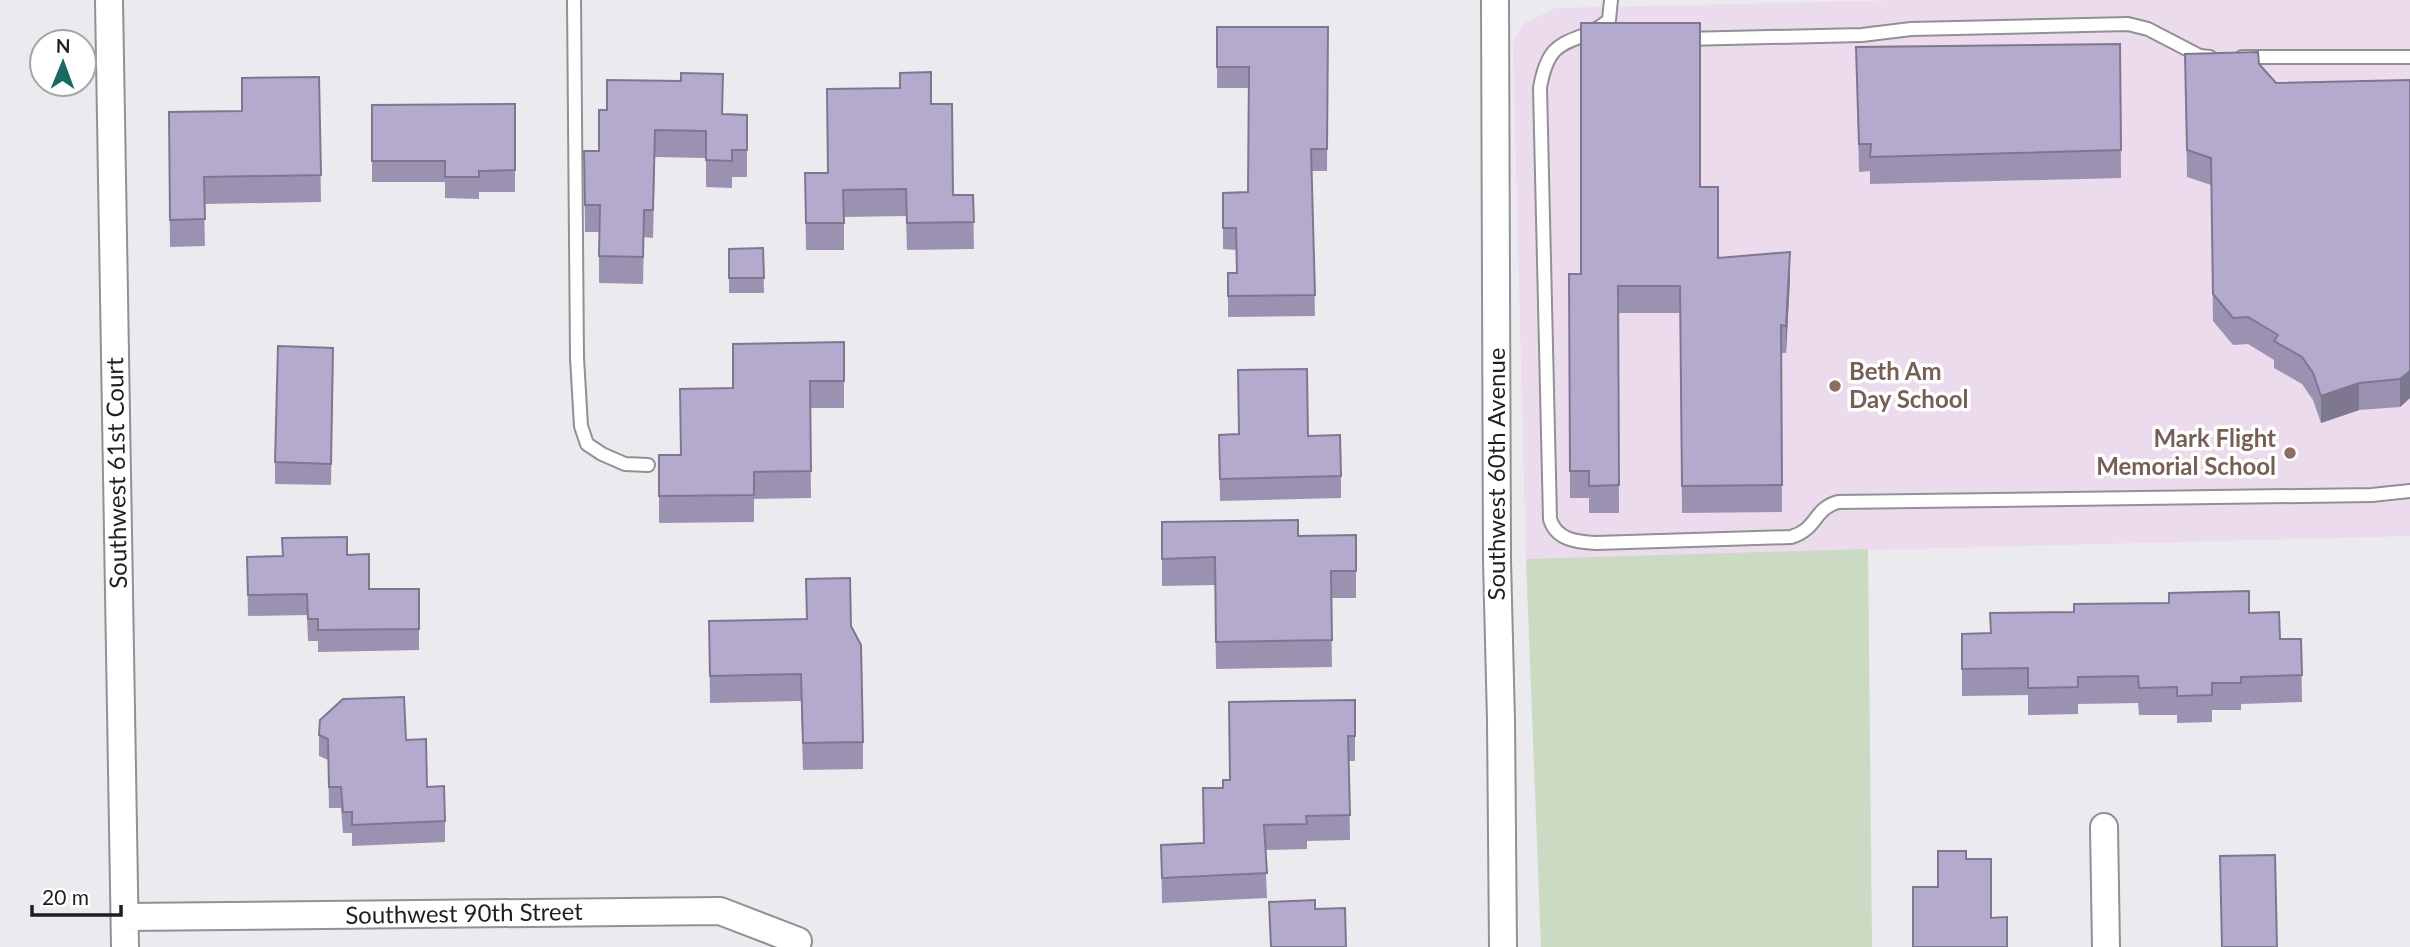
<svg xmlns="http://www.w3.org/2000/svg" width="2410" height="947" viewBox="0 0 2410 947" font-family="Lato,sans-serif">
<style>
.education{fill:#ebdbed}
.green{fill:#cbdac2}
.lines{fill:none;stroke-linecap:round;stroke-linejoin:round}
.lane-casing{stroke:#919194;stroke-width:16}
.street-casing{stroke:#919194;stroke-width:30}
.lane{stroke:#fff;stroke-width:12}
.street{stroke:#fff;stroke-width:26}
.wall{fill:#9b92b1}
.shaded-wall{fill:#7e7790}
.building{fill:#b4aace;stroke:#7e7790;stroke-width:2}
.education-dot{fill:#8d6e63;stroke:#fff;stroke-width:2.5}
.labels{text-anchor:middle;stroke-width:7;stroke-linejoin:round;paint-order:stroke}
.education-label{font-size:24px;font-weight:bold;fill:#785e54;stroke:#fff;text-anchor:start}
.street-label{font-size:24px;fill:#1f1f20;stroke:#fff}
</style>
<rect width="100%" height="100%" fill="#ebeaee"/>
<path class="education" d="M 1906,0 L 2410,0 L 2410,536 L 1526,559 L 1513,43 L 1523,24 L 1556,8 Z"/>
<path class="green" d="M 1868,549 L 1872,947 L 1541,947 L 1526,559 Z"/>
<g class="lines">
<g class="lane-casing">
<path id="lane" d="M 574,0 L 577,358 L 581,426 L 587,444 L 602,454 L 625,464 L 648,465
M 1611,0 L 1609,20 C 1575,49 1550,29 1540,88 L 1550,519 C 1556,540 1577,542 1596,543 L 1791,537 C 1818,529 1813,509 1838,502 L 2372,495 L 2410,491
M 1683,39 L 1862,35 L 1911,29 L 2128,24 L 2148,29 L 2200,56 L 2210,57
M 2242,57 L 2410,57"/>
</g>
<g class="street-casing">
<path id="street" d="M 109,0 L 125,947
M 1495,0 L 1497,561 L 1501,720 L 1503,947
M 2104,827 L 2106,947
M 125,917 L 720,911 L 798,941"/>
</g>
<use href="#lane" class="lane"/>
<use href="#street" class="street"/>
</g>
<path class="wall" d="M 1217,27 L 1328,27 L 1327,171 L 1312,171 L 1315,316 L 1228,317 L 1228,273 L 1237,273 L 1236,250 L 1223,249 L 1223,193 L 1248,192 L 1249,88 L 1217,88 Z
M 2120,44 L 2121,178 L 1870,184 L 1870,171 L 1859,172 L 1856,47 Z
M 2185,54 L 2259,64 L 2276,83 L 2410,80 L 2410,398 L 2400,407 L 2359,410 L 2321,423 L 2313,400 L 2302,384 L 2274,368 L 2274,360 L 2248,344 L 2233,345 L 2213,321 L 2211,185 L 2187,177 Z
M 319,77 L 321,202 L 204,204 L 205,246 L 170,247 L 169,112 L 242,111 Z
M 515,104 L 515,192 L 479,192 L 479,199 L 445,198 L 445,182 L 372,182 L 372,105 Z
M 931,104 L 953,195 L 973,195 L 974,249 L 907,250 L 906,216 L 844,217 L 844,250 L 806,250 L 805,173 L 828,173 Z
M 599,110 L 747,115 L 747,177 L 732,177 L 732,188 L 706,187 L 706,158 L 655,157 L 653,238 L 644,237 L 643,284 L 599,283 L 599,232 L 585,232 L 584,151 L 599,151 Z
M 1700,187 L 1718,258 L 1790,279 L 1786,353 L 1781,353 L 1782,512 L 1682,513 L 1680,313 L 1618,313 L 1619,513 L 1589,513 L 1589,498 L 1570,498 L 1569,274 L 1581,274 Z
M 763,248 L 764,293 L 729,293 L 729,249 Z
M 844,342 L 844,408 L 810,408 L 811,498 L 754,499 L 754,522 L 659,523 L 659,455 L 680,455 L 733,388 Z
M 333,369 L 331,485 L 275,484 L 275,462 Z
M 1219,435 L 1308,436 L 1341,476 L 1341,498 L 1220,501 Z
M 1162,522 L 1298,536 L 1356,535 L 1356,598 L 1331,598 L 1332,667 L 1216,669 L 1215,585 L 1162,586 Z
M 282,538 L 347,555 L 369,589 L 419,589 L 419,650 L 318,652 L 318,641 L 308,641 L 307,615 L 248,616 L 247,557 L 282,556 Z
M 806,579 L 851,626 L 863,742 L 863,769 L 803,770 L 801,701 L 710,703 L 709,621 L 806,619 Z
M 1990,613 L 2249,613 L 2280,639 L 2301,639 L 2302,702 L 2241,704 L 2241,710 L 2212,710 L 2212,722 L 2177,723 L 2177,715 L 2139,715 L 2138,703 L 2078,704 L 2078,714 L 2028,715 L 2028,695 L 1962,696 L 1962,634 L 1990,633 Z
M 1355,700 L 1355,761 L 1349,761 L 1350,840 L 1307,841 L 1307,849 L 1265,850 L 1267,898 L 1162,903 L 1161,845 L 1203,843 L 1223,788 L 1230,780 Z
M 319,735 L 406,740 L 427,787 L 445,821 L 445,842 L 352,846 L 352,833 L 343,833 L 341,808 L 329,808 L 328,760 L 319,756 Z"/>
<path class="shaded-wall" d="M 1790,252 L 1790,279 L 1786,353 L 1786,326 Z
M 2410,371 L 2410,398 L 2400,407 L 2400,379 Z
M 2359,383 L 2359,410 L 2321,423 L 2321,396 Z"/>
<path class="building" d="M 1581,23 L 1700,23 L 1700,187 L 1718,187 L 1718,258 L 1790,252 L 1786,326 L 1781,325 L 1782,485 L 1682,486 L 1680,286 L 1618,286 L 1619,485 L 1589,486 L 1589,471 L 1570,471 L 1569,274 L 1581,274 Z
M 1217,27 L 1328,27 L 1327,149 L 1311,149 L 1315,295 L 1228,296 L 1228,273 L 1237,273 L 1236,228 L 1223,228 L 1223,193 L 1248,192 L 1249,67 L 1217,67 Z
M 2120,44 L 2121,150 L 1870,157 L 1871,144 L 1859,144 L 1856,47 Z
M 2258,52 L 2259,64 L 2276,83 L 2410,80 L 2410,371 L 2400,379 L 2359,383 L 2321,396 L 2313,373 L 2302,357 L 2274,341 L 2278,335 L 2248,317 L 2233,318 L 2213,294 L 2211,158 L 2187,150 L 2185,54 Z
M 931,72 L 931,104 L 952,104 L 953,195 L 973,195 L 974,222 L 907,223 L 906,189 L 843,190 L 844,223 L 806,223 L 805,173 L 828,173 L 827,89 L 900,88 L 900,73 Z
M 681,73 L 723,74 L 722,114 L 747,115 L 747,150 L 732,150 L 732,161 L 706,160 L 706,131 L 655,130 L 653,210 L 644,210 L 643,257 L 599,256 L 600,205 L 585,205 L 584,151 L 599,151 L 599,110 L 607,110 L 607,80 L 681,81 Z
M 319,77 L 321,175 L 204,177 L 205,219 L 170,220 L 169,112 L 242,111 L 242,78 Z
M 515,104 L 515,170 L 479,171 L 479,177 L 445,177 L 445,161 L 372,161 L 372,105 Z
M 763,248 L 764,278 L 729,278 L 729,249 Z
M 844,342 L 844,381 L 810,381 L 811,471 L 754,472 L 754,495 L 659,496 L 659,455 L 681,455 L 680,389 L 733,388 L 733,344 Z
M 278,346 L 333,348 L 331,464 L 275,462 Z
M 1307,369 L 1308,436 L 1340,435 L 1341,476 L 1220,479 L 1219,435 L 1239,434 L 1238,370 Z
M 1298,520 L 1298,536 L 1356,535 L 1356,571 L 1331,571 L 1332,640 L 1216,642 L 1215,557 L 1162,559 L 1162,522 Z
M 347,537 L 347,555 L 369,554 L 369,589 L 419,589 L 419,629 L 318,630 L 318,619 L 308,619 L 307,594 L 248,595 L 247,557 L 283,556 L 282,538 Z
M 850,578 L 851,626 L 861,645 L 863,742 L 803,743 L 801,674 L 710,676 L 709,621 L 807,619 L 806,579 Z
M 2249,591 L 2249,613 L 2279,612 L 2280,639 L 2301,639 L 2302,675 L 2241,677 L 2241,683 L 2212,683 L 2212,695 L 2177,696 L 2177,687 L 2139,688 L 2138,676 L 2078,677 L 2078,687 L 2028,688 L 2028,668 L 1962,669 L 1962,634 L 1991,633 L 1990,613 L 2074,612 L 2074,604 L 2169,603 L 2169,593 Z
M 404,697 L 406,740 L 426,739 L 427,787 L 444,786 L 445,821 L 352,825 L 352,812 L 343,812 L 341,787 L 329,787 L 328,739 L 319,735 L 320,720 L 343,699 Z
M 1355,700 L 1355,736 L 1348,736 L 1350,815 L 1306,816 L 1307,824 L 1264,825 L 1267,873 L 1162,878 L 1161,845 L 1204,843 L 1203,788 L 1223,788 L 1223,780 L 1230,780 L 1229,702 Z
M 1938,851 L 1966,851 L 1966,859 L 1991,859 L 1991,918 L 2007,917 L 2007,947 L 1913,947 L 1913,887 L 1938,887 Z
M 2275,855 L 2277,947 L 2222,947 L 2220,856 Z
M 1315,900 L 1315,909 L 1345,908 L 1346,947 L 1271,947 L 1269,902 Z"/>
<g class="education-dot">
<circle cx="1835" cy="386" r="7"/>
<circle cx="2290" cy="453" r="7"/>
</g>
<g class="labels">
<g class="education-label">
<text x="1849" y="380">Beth Am<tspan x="1849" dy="28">Day School</tspan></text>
<text x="2276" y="447" text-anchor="end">Mark Flight<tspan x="2276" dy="28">Memorial School</tspan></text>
</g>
<g class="street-label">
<text transform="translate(117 473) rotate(-91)" y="8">Southwest 61st Court</text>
<text transform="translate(1497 474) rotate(-90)" y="8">Southwest 60th Avenue</text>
<text transform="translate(464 914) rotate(-1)" y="8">Southwest 90th Street</text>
</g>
</g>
<g transform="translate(63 63) rotate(1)"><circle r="33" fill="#ffffff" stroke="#a5a5a6" stroke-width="2"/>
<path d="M0-5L12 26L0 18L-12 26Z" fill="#1c6862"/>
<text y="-10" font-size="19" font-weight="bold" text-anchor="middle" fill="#1f1f20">N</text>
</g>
<path d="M32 905v10h89v-10" fill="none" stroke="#1f1f20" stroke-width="3.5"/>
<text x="42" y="905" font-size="21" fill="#1f1f20" stroke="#ffffff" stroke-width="5" paint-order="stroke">20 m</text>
</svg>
